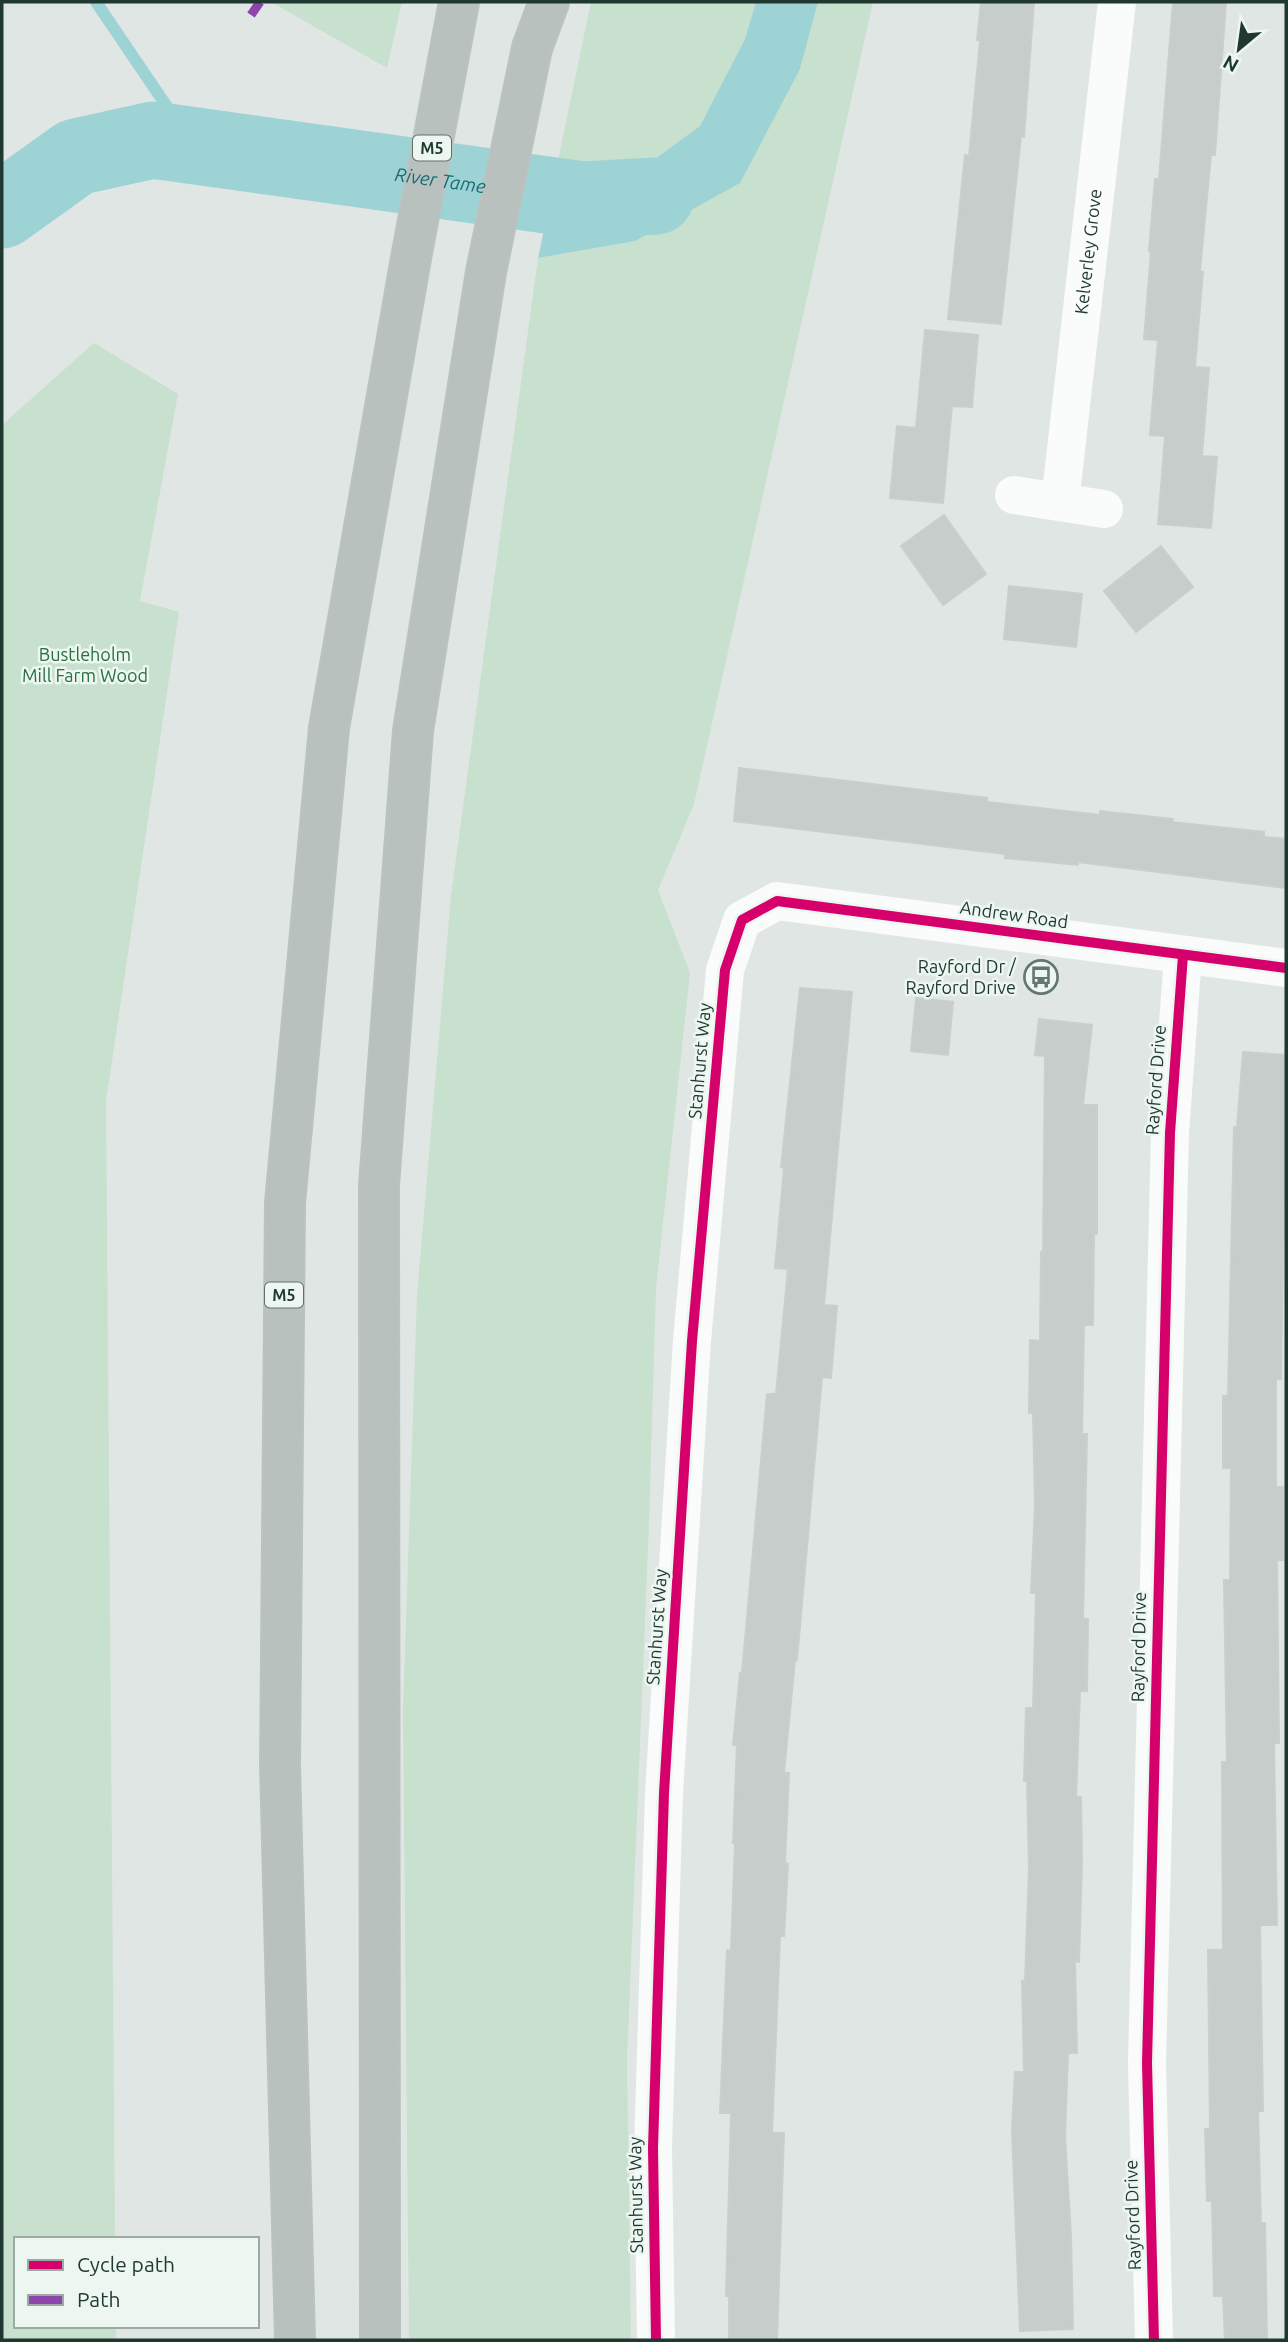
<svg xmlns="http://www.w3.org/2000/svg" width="1288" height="2342" viewBox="0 0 1288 2342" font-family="Ubuntu,sans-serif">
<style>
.green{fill:#c8e0ce}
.water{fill:#9ed3d6}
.pier{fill:#e0e6e3}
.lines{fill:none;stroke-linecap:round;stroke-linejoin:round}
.stream{stroke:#9ed3d6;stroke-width:12}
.river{stroke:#9ed3d6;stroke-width:77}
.building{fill:#c7cdca;stroke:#c9cfcc;stroke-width:2}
.highway-casing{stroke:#bac3c0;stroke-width:42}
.minor{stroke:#fafbfb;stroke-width:38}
.highway{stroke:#b8c1be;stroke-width:38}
.quiet{stroke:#8e44ad;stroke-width:9;stroke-dasharray:18 9;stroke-linecap:butt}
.cycleway-casing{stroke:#edf6f1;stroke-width:15}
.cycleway{stroke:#d6006c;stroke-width:10}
.labels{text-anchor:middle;stroke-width:5;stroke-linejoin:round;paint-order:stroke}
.shield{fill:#edf6f1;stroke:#5d726a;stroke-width:2}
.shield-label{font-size:16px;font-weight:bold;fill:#1f3930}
.street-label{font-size:18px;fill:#1f3930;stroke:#edf6f1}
.park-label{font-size:18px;fill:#28703f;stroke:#edf6f1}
.poi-label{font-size:18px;fill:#1f3930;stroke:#edf6f1;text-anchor:end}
.water-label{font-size:19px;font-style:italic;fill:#186d75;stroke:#edf6f1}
</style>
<rect width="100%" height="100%" fill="#e0e6e3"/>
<path class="green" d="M 271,2 L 402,2 L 387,68 Z
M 591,2 L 756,2 L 745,39 L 700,126 L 644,167 L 556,170 Z
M 818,2 L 873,2 L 694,804 L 658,890 L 690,973 L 656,1288 L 649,1523 L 627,2061 L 631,2340 L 409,2340 L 403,1711 L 417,1296 L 451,895 L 538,258 L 635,241 L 800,69 Z
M 94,343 L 178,394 L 140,601 L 179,612 L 106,1101 L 115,2239 L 16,2239 L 16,2326 L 116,2326 L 116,2340 L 2,2340 L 2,425 Z"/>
<path class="water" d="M 756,2 L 818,2 L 800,69 L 740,183 L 635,241 L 538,258 L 556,170 L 644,167 L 700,126 L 745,39 Z"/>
<path class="pier" d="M 557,167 L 537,262 L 535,258 L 553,170 Z"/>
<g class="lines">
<path class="stream" d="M 96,2 L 193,145"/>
<path class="river" id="s1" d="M 2,210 L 76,157 L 153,140 L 583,200 L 656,196"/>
</g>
<path class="building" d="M 981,2 L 1034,2 L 1024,137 L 1021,136 L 1001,324 L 948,319 L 965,155 L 969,156 L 980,41 L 977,40 Z
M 1173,2 L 1226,2 L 1215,155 L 1211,155 L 1200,271 L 1203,272 L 1195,367 L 1209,368 L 1202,456 L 1217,457 L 1211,528 L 1158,524 L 1165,436 L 1150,435 L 1158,340 L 1144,339 L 1151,252 L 1149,251 L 1155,179 L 1159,179 Z
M 925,330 L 978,335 L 972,407 L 952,406 L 943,503 L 890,498 L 897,426 L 916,428 Z
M 944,515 L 986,574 L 943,605 L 901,546 Z
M 1161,546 L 1193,587 L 1136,632 L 1104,591 Z
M 1009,586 L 1082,594 L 1076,647 L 1004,639 Z
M 739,768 L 987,798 L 987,802 L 1100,815 L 1100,811 L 1136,815 L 1173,819 L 1172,822 L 1264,832 L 1264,837 L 1286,839 L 1286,888 L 1078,862 L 1078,865 L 1005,858 L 1005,854 L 734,821 Z
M 800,988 L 852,992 L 824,1305 L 837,1306 L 831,1378 L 822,1377 L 797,1660 L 795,1660 L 784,1773 L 789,1773 L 785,1863 L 788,1864 L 784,1936 L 780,1936 L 772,2133 L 784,2133 L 777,2340 L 729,2340 L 729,2296 L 726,2296 L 731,2113 L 720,2113 L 727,1950 L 731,1951 L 735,1843 L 733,1843 L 737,1745 L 733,1745 L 740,1673 L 742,1673 L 767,1394 L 776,1394 L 788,1269 L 775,1268 L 784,1168 L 781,1167 Z
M 916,998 L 953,1002 L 948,1055 L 911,1051 Z
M 1039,1019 L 1092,1025 L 1083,1105 L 1097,1105 L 1097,1234 L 1094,1234 L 1093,1325 L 1084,1325 L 1082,1434 L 1087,1434 L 1083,1619 L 1088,1619 L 1087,1691 L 1080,1691 L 1076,1797 L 1081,1797 L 1082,1862 L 1079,1962 L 1075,1961 L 1077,2053 L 1068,2053 L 1065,2137 L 1071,2236 L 1073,2329 L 1020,2331 L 1012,2131 L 1015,2072 L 1024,2072 L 1022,1981 L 1025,1981 L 1029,1869 L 1027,1781 L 1024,1781 L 1026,1708 L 1033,1708 L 1036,1593 L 1031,1593 L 1035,1506 L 1033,1413 L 1029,1413 L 1030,1340 L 1040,1341 L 1041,1252 L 1043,1252 L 1045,1056 L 1035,1055 Z
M 1243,1052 L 1286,1055 L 1286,1200 L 1284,1200 L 1281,1379 L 1276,1379 L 1276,1487 L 1283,1487 L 1283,1560 L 1277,1560 L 1279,1743 L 1274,1743 L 1277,1925 L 1260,1925 L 1263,2111 L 1258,2111 L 1261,2223 L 1265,2223 L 1267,2340 L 1225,2340 L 1223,2296 L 1214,2296 L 1212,2201 L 1207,2201 L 1205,2129 L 1210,2129 L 1208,1950 L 1223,1950 L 1222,1762 L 1227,1762 L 1224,1580 L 1230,1580 L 1231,1468 L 1223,1468 L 1223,1396 L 1228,1396 L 1234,1127 L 1237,1127 Z"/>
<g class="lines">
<g class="highway-casing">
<path id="highway" d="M 295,2340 L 280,1765 L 285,1203 L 329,728 L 411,258 L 459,2
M 380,2340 L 379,1185 L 413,731 L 486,272 L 532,48 L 549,2"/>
</g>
<g class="minor">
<path d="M 1014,495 L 1104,509"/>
<path id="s2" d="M 1060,502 L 1117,2"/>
<path d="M 656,2340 L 653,2148 L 664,1793 L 692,1341 L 725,970 L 742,920 L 777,901 L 1286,968"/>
<path d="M 1154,2340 L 1147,2063 L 1170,1133 L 1183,955"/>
</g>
<use href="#highway" class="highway"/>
<path class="quiet" d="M 251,15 L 260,2"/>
<g class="cycleway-casing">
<path id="cycleway" d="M 656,2340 L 653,2148 L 664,1793 L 692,1341 L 725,970 L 742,920 L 777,901 L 1286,968
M 1154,2340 L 1147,2063 L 1170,1133 L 1183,955"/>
</g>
<use href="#cycleway" class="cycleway"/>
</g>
<defs>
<g id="bus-ring" transform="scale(1.75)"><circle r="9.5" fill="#edf6f1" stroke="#63766f" stroke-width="1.5"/><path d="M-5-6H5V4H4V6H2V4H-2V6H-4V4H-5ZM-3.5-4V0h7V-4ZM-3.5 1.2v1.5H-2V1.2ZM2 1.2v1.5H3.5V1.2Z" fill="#63766f"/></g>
</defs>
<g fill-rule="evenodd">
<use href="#bus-ring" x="1041" y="977"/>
</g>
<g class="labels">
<g class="shield">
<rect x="413" y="135.5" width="38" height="25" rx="5"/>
<rect x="265" y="1282.5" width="38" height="25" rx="5"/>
</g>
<g class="shield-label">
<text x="432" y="154">M5</text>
<text x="284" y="1301">M5</text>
</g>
<g class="street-label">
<text dy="6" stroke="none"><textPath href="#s2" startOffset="252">Kelverley Grove</textPath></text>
<text transform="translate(1014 915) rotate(8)" y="6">Andrew Road</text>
<text transform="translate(700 1061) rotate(-85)" y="6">Stanhurst Way</text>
<text transform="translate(1156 1080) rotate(-86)" y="6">Rayford Drive</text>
<text transform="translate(657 1627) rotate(-86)" y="6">Stanhurst Way</text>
<text transform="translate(1139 1647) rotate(-89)" y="6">Rayford Drive</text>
<text transform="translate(636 2195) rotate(-91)" y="6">Stanhurst Way</text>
<text transform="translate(1133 2215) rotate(-92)" y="6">Rayford Drive</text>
</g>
<g class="park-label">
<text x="85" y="661">Bustleholm<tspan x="85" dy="21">Mill Farm Wood</tspan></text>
</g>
<g class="poi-label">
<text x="1016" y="973">Rayford Dr /<tspan x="1016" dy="21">Rayford Drive</tspan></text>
</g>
<g class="water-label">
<text dy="7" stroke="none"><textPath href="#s1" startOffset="460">River Tame</textPath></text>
</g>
</g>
<rect width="1288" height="2342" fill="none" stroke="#1f3930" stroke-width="7"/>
<rect x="14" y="2237" width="245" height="91" fill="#edf6f1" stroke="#9baaa4" stroke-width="2"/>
<rect x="28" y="2260" width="35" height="10" fill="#d6006c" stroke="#9baaa4" stroke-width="2"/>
<text x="77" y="2272" font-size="21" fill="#1f3930">Cycle path</text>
<rect x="28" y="2295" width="35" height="10" fill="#8e44ad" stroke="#9baaa4" stroke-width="2"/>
<text x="77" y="2307" font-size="21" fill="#1f3930">Path</text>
<g transform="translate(1239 49) rotate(209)" stroke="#edf6f1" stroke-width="5" paint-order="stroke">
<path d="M0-5L12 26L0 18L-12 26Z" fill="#1f3930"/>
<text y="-10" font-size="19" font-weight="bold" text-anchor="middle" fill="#1f3930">N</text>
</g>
</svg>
